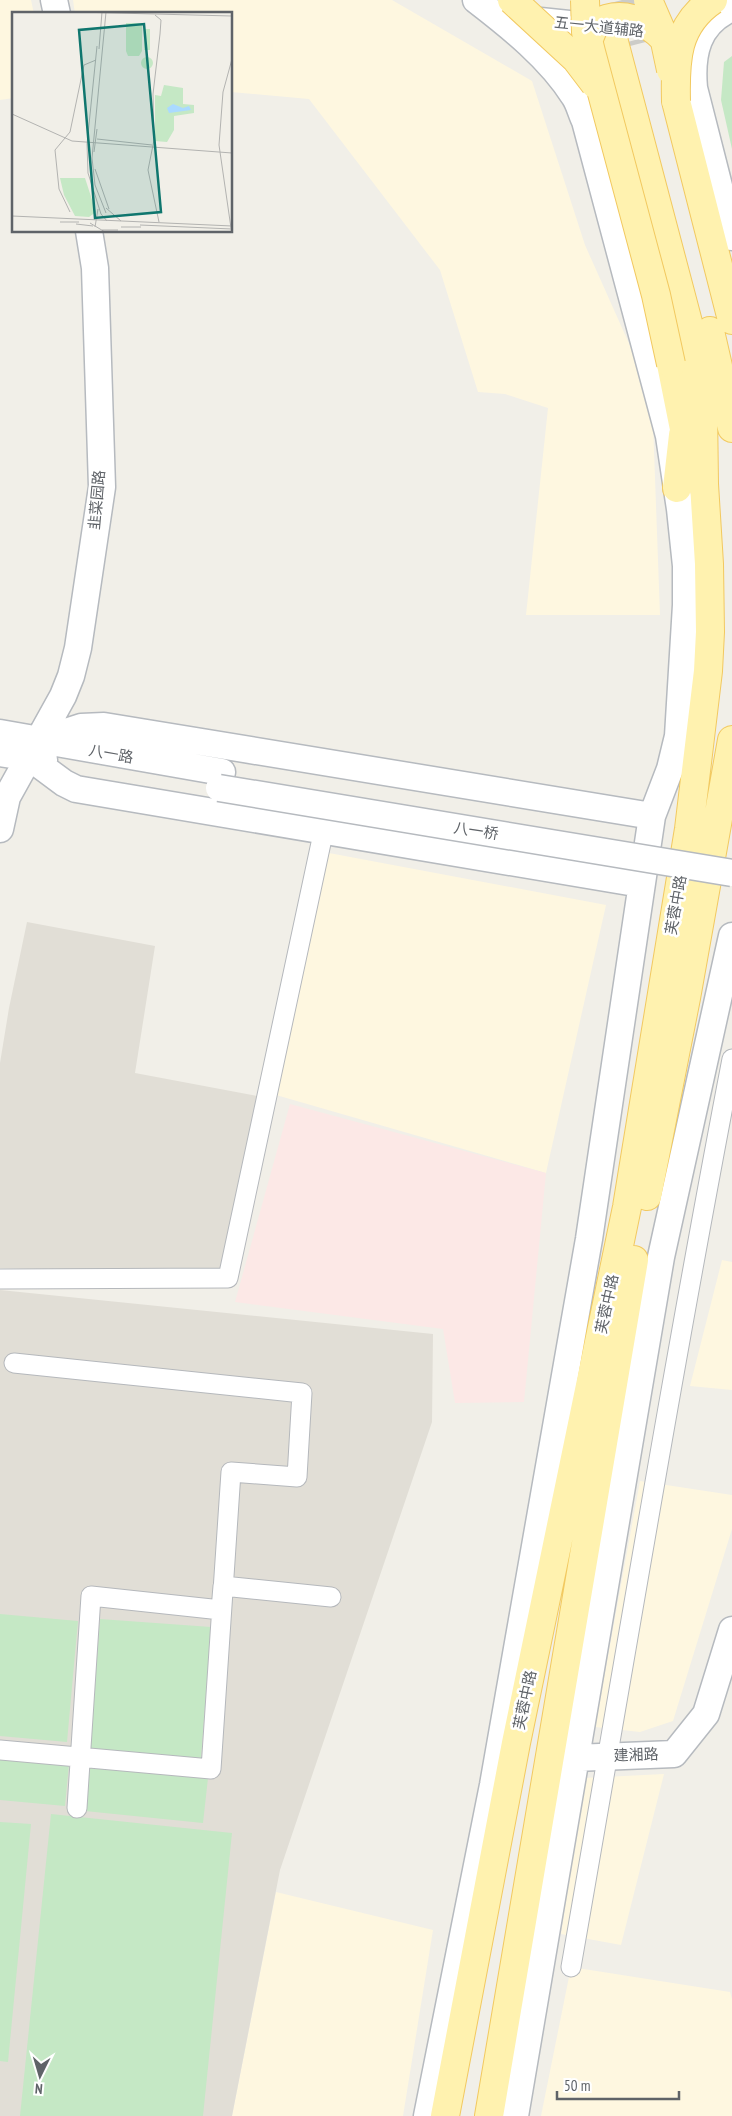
<svg xmlns="http://www.w3.org/2000/svg" width="732" height="2116" viewBox="0 0 732 2116" font-family="'PT Sans Narrow','Noto Sans SC',sans-serif">
<style>
.commercial{fill:#fef7e0}
.education{fill:#e1ded6}
.medical{fill:#fce8e6}
.green{fill:#c5e8c5}
.lines{fill:none;stroke-linecap:round;stroke-linejoin:round}
.primary-tunnel{stroke:#ccccc8;stroke-width:28;stroke-dasharray:28 14;stroke-linecap:butt}
.street-casing{stroke:#b5b8bc;stroke-width:21}
.secondary-casing{stroke:#b6babf;stroke-width:29}
.primary-casing{stroke:#f2c960;stroke-width:30}
.street{stroke:#fff;stroke-width:19}
.secondary{stroke:#fff;stroke-width:26}
.primary{stroke:#fff2af;stroke-width:28}
.secondary-bridge-casing{stroke:#b6babf;stroke-width:29;stroke-linecap:butt}
.primary-bridge-casing{stroke:#f2c960;stroke-width:30;stroke-linecap:butt}
.secondary-bridge{stroke:#fff;stroke-width:26}
.primary-bridge{stroke:#fff2af;stroke-width:28}
.labels{text-anchor:middle;stroke-width:5;stroke-linejoin:round;paint-order:stroke}
.street-label{font-size:15px;fill:#5f6368;stroke:#fff}
.inset-road{fill:none;stroke:#b3b3b1;stroke-width:1}
.view{fill:#0f766e;fill-opacity:0.15;stroke:#0f766e;stroke-width:2.5}
.inset-edge{fill:none;stroke:#5f6368;stroke-width:2.5}
</style>
<rect width="100%" height="100%" fill="#f1efe8"/>
<path class="commercial" d="M 0,0 L 31,0 L 34,14 L 14,14 L 14,98 L 0,100 Z
M 73,0 L 392,0 L 532,81 L 585,245 L 652,395 L 660,615 L 526,615 L 548,408 L 505,394 L 478,392 L 440,270 L 309,99 L 231,92 L 231,14 L 75,14 Z
M 329,853 L 606,905 L 546,1173 L 276,1095 Z
M 722,1260 L 732,1262 L 732,1390 L 690,1386 Z
M 640,1481 L 732,1495 L 732,1529 L 673,1721 L 640,1732 L 595,1727 Z
M 664,1774 L 621,1945 L 561,1934 L 584,1778 Z
M 276,1892 L 433,1930 L 403,2116 L 232,2116 Z
M 571,1967 L 730,1992 L 732,1999 L 732,2116 L 541,2116 Z"/>
<path class="education" d="M 27,922 L 155,946 L 135,1073 L 257,1096 L 222,1273 L 0,1268 L 0,1063 L 9,1008 Z
M 0,1290 L 433,1334 L 432,1422 L 280,1870 L 232,2116 L 0,2116 Z"/>
<path class="medical" d="M 290,1104 L 546,1173 L 524,1402 L 455,1403 L 443,1329 L 235,1302 Z"/>
<path class="green" d="M 732,56 L 732,149 L 721,100 L 724,62 Z
M 0,1614 L 78,1621 L 67,1742 L 0,1736 Z
M 100,1619 L 211,1627 L 201,1758 L 90,1749 Z
M 0,1758 L 69,1764 L 65,1806 L 0,1800 Z
M 90,1766 L 208,1778 L 203,1823 L 85,1811 Z
M 51,1814 L 232,1833 L 203,2116 L 20,2116 Z
M 0,1822 L 31,1824 L 8,2062 L 0,2061 Z"/>
<g class="lines">
<path class="primary-tunnel" d="M 622,0 L 634,45"/>
<g class="street-casing">
<path id="street" d="M 0,1279 L 228,1278 L 324,829
M 0,1750 L 211,1769 L 231,1472 L 297,1477 L 302,1393 L 14,1363
M 77,1808 L 91,1596 L 221,1610 L 223,1586 L 331,1597
M 571,1967 C 624,1664 674,1361 732,1059"/>
</g>
<g class="secondary-casing">
<path id="secondary" d="M 54,0 L 57,14
M 732,8 C 697,23 691,54 694,88 L 732,237
M 521,19 L 607,28
M 0,733 L 222,772
M 38,741 L 81,727 L 104,726 L 652,816
M 0,753 L 44,760
M 29,757 L 64,783 L 76,789 L 641,884
M 0,829 L 7,797 L 63,696 L 71,676 L 78,648 L 102,487 L 95,268 L 89,231
M 558,1755 L 575,1758 L 674,1754 L 706,1714 L 732,1630
M 427,2116 L 493,1785 L 589,1239 L 652,816 L 670,769 L 678,736 L 686,605 L 686,566 L 680,509 L 669,436 L 585,121 C 581,113 579,103 574,96 C 550,58 511,27 476,0
M 515,2116 L 661,1257 L 732,936"/>
</g>
<g class="primary-casing">
<path id="primary" d="M 676,101 L 732,320
M 710,331 L 732,428
M 671,364 L 684,429 L 696,464
M 677,488 L 683,435
M 647,1196 L 686,998 L 732,740
M 445,2116 L 516,1743 L 627,1207 L 689,829 L 708,671 L 710,632 L 709,564 L 704,484 L 703,409 L 699,364 L 614,42
M 489,2116 L 634,1260"/>
</g>
<use href="#street" class="street"/>
<use href="#secondary" class="secondary"/>
<use href="#primary" class="primary"/>
<g class="secondary-bridge-casing">
<path id="secondary-bridge" d="M 219,788 L 732,873"/>
</g>
<g class="primary-bridge-casing">
<path id="primary-bridge" d="M 512,0 L 576,59 L 595,84
M 585,0 L 586,32 L 591,52 L 656,295 L 671,364
M 648,0 L 664,37 L 671,70
M 588,41 L 595,24 C 620,9 647,20 665,40
M 676,101 C 675,60 676,25 713,0"/>
</g>
<use href="#secondary-bridge" class="secondary-bridge"/>
<use href="#primary-bridge" class="primary-bridge"/>
</g>
<g class="labels">
<g class="street-label">
<text transform="translate(599 27) rotate(6)" y="5">五一大道辅路</text>
<text transform="translate(97 500) rotate(-85)" y="5">韭菜园路</text>
<text transform="translate(111 754) rotate(10)" y="5">八一路</text>
<text transform="translate(476 831) rotate(9)" y="5">八一桥</text>
<text transform="translate(676 905) rotate(-80)" y="5">芙蓉中路</text>
<text transform="translate(607 1304) rotate(-78)" y="5">芙蓉中路</text>
<text transform="translate(525 1700) rotate(-78)" y="5">芙蓉中路</text>
<text transform="translate(636 1755) rotate(-2)" y="5">建湘路</text>
</g>
</g>
<g transform="translate(12 12)">
<rect width="220" height="220" fill="#f1efe8"/>
<path d="M 114,11 L 130,11 L 130,39 L 127,44 L 116,44 L 114,39 ZM 132,17 L 138,17 L 138,38 L 132,38 ZM129 51a6 6 0 1 1 12 0a6 6 0 1 1-12 0ZM 152,73 L 171,76 L 171,92 L 182,93 L 182,101 L 162,104 L 162,118 L 155,130 L 143,129 L 143,83 L 149,84 ZM 48,166 L 73,166 L 84,200 L 77,205 L 63,204 L 52,183 Z" fill="#c5e8c5"/>
<path d="M 161,92 L 171,96 L 177,94 L 179,98 L 157,101 L 155,96 Z" fill="#aadaff"/>
<path class="inset-road" d="M 65,0 L 220,4M 143,3 L 149,8 L 148,22 L 141,82 L 142,128 L 136,158 L 147,210M 87,37 L 90,0M 0,102 L 60,129M 85,127 L 140,133M 60,129 L 220,141M 82,140 L 85,117M 83,157 L 97,197M 76,161 L 75,132 L 85,34M 76,161 L 89,202 L 95,209M 94,196 L 109,209M 58,200 L 47,177 L 43,138 L 58,120 L 72,53 L 84,48M 94,201 L 83,173 L 80,146 L 94,0M 0,204 L 220,214M 48,210 L 67,210M 78,211 L 93,220M 64,212 L 81,214M 128,213 L 220,217M 83,215 L 86,197M 109,215 L 129,215M 219,216 L 207,133 L 211,80 L 220,47M 90,218 L 106,218"/>
<path class="view" d="M 132,12 L 149,200 L 83,206 L 67,18 Z"/>
<rect width="220" height="220" class="inset-edge"/>
</g>
<g transform="translate(40 2076) rotate(185)" stroke="#ffffff" stroke-width="4" paint-order="stroke">
<path d="M0-4L9 19L0 12L-9 19Z" fill="#5f6368"/>
<text y="-8" font-size="14" font-weight="bold" text-anchor="middle" fill="#5f6368">N</text>
</g>
<path d="M557 2091v8h122v-8" fill="none" stroke="#5f6368" stroke-width="2.5"/>
<text x="564" y="2091" font-size="15" fill="#5f6368" stroke="#ffffff" stroke-width="4" paint-order="stroke">50 m</text>
</svg>
